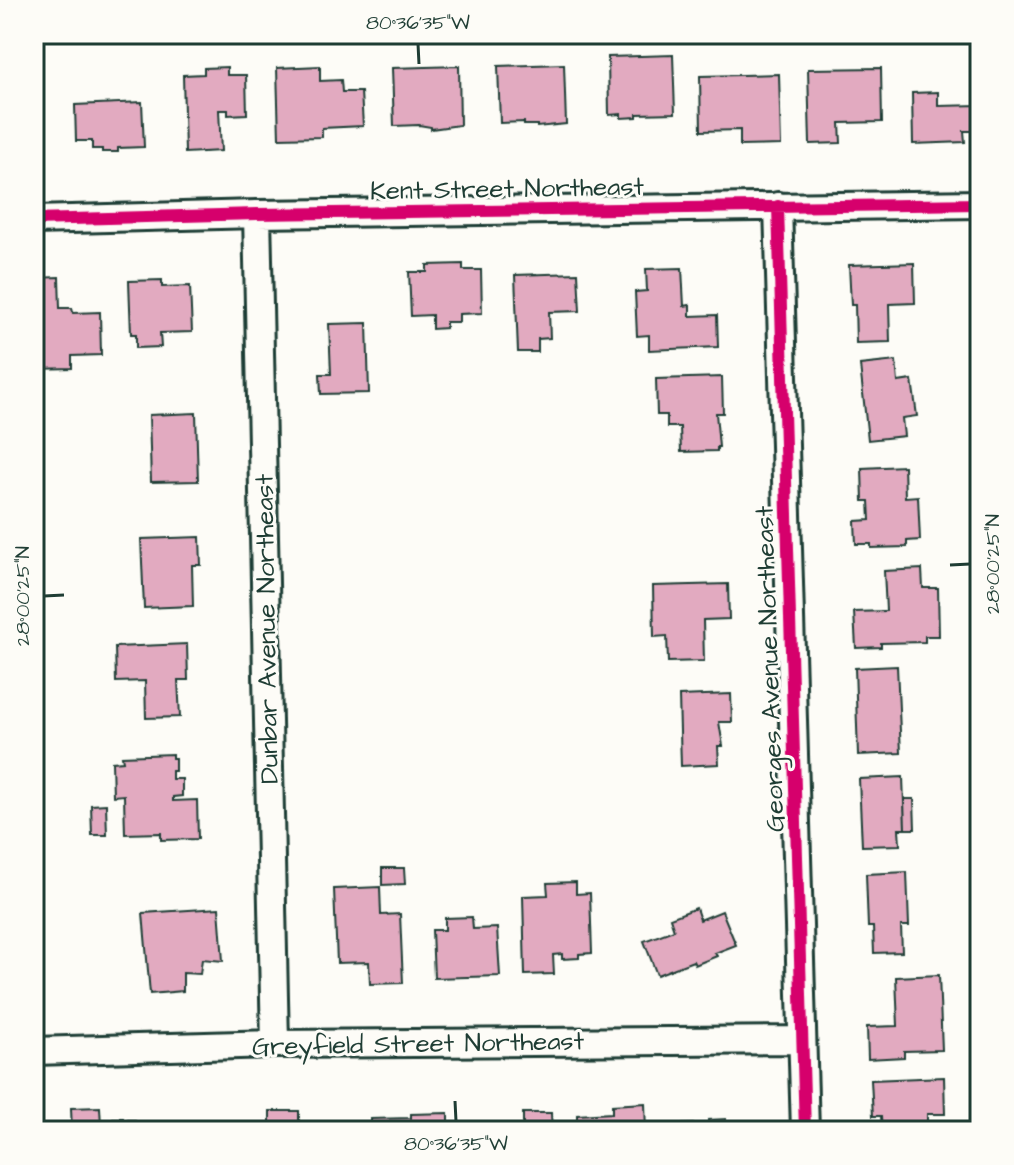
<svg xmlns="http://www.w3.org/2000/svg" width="1014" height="1165" viewBox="0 0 1014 1165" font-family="'Architects Daughter',sans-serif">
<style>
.building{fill:#e2aac0;stroke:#1f3d34;stroke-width:2}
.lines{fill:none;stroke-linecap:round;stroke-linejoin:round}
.street-casing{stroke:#1f3d34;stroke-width:32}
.street{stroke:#fdfcf7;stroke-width:26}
.cycleway-casing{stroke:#fdfcf7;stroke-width:17}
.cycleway{stroke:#d6006c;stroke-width:12}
.ticks{fill:none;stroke:#1f3d34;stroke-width:3}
.labels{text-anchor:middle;stroke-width:6;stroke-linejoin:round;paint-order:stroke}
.street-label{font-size:26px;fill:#1f3d34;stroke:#fdfcf7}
.neatline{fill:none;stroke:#1f3d34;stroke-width:3}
.ticks-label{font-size:20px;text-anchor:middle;fill:#1f3d34}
</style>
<rect width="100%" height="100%" fill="#fdfcf7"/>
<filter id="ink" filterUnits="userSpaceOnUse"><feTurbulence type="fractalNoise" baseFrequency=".0125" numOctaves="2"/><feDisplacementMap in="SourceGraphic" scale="16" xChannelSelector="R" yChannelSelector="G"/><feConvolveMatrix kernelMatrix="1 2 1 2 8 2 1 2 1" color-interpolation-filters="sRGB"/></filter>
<g filter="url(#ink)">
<path class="building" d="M 673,55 L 675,113 L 637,114 L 637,117 L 621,118 L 621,114 L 609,115 L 608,57 Z
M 564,64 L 566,124 L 537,127 L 537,125 L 524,125 L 524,122 L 500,123 L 498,66 Z
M 320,66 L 320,81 L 341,80 L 342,92 L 361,92 L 363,126 L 322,128 L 322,137 L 279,138 L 277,68 Z
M 459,66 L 460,125 L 431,129 L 431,127 L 419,125 L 394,126 L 392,68 Z
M 227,67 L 227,75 L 246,75 L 247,114 L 228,115 L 228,110 L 219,110 L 221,151 L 185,153 L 183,75 L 204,74 L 204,68 Z
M 881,68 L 882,122 L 840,123 L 841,143 L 810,144 L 808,69 Z
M 779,74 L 781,145 L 740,146 L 740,130 L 701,131 L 700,76 Z
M 938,92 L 938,106 L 980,105 L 980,131 L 964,131 L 965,142 L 913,144 L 912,93 Z
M 42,102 L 44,155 L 34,155 L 34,103 Z
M 142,102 L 144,147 L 118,148 L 118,152 L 102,152 L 102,149 L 92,149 L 92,141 L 76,141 L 75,105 Z
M 914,263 L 915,303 L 889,304 L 890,342 L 856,343 L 855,305 L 851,305 L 849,265 Z
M 463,264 L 463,270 L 481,270 L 482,313 L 459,314 L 459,322 L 446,322 L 446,328 L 432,329 L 432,315 L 411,316 L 409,272 L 427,272 L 427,265 Z
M 682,268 L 684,306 L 690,305 L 690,316 L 717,315 L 718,347 L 649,350 L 649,335 L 637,336 L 635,292 L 647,291 L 646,269 Z
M 578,273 L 580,311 L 549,312 L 550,338 L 538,339 L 538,352 L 518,352 L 515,275 Z
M 59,277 L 60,308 L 72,308 L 73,313 L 100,312 L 101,355 L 72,356 L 72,368 L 36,369 L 34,278 Z
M 162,280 L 162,287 L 190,286 L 192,332 L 160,333 L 161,347 L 136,348 L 136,334 L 131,334 L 129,281 Z
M 367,323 L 369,393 L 321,394 L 320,374 L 331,374 L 329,324 Z
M 896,361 L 898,382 L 912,380 L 917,416 L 902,418 L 904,436 L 868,440 L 860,365 Z
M 722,377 L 723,413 L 716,413 L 719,447 L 717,447 L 717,451 L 681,452 L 680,427 L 667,427 L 667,415 L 657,415 L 656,379 Z
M 196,413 L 198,481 L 151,482 L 149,415 Z
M 904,466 L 905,497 L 918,496 L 920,540 L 907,541 L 907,547 L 871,548 L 871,544 L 856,544 L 855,521 L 870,520 L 869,501 L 863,501 L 862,468 Z
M 200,537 L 201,565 L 192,565 L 193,606 L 144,608 L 141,539 Z
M 922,569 L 923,588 L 938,588 L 939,636 L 925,636 L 925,642 L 881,643 L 881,647 L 856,648 L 854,612 L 886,611 L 884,571 Z
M 728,584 L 729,619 L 703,620 L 704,661 L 668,662 L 667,636 L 654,637 L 653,586 Z
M 187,644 L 188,680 L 178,680 L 180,717 L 146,718 L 145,681 L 116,682 L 115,647 Z
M 897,666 L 901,753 L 858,755 L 855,668 Z
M 731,694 L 732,722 L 719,722 L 723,746 L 718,746 L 719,764 L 681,766 L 679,696 Z
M 172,754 L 172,758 L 175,758 L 175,771 L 172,771 L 172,779 L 182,779 L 182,796 L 173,797 L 173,801 L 197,800 L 198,839 L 161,840 L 161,833 L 125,834 L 124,795 L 113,796 L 112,762 L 123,761 L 122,756 Z
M 903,777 L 905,829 L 899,829 L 900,845 L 862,846 L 859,779 Z
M 904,799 L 914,799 L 915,829 L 905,829 Z
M 106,804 L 107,835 L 92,835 L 91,805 Z
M 382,868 L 404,868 L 405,884 L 382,885 Z
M 907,872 L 909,926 L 901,926 L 902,952 L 874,953 L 873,927 L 868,927 L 866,874 Z
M 576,882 L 576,894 L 590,893 L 592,953 L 579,954 L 579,958 L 562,959 L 562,954 L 553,955 L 554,974 L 525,975 L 523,896 L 548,895 L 547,883 Z
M 380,887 L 381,915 L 400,914 L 403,983 L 370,984 L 369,962 L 337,963 L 334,889 Z
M 219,908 L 223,961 L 202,959 L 200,974 L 183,973 L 183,991 L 150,994 L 143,913 Z
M 696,908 L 700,920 L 722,911 L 736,945 L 715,953 L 717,956 L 695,965 L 693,961 L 657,975 L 644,941 L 674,930 L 670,918 Z
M 472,917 L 473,929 L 497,928 L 500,976 L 434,978 L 432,930 L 445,930 L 445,918 Z
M 939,975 L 942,1050 L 904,1051 L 904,1057 L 868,1059 L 867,1027 L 898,1026 L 896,977 Z
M 944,1077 L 945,1114 L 927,1114 L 927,1131 L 882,1131 L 881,1116 L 873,1116 L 871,1080 Z
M 645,1103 L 646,1131 L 577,1131 L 577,1115 L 612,1113 L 612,1105 Z
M 100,1107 L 101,1125 L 113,1125 L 113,1118 L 123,1118 L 123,1124 L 127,1125 L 127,1120 L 135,1120 L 135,1124 L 139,1124 L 139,1131 L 72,1131 L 71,1108 Z
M 270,1111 L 299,1111 L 299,1131 L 270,1131 Z
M 448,1113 L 448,1131 L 371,1131 L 371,1119 L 411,1118 L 411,1114 Z
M 523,1113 L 551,1113 L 552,1131 L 523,1131 Z
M 726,1119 L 726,1127 L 739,1127 L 739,1131 L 675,1131 L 675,1125 L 702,1124 L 702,1128 L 708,1128 L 708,1120 Z"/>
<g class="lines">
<g class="street-casing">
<path id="street" d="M 778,206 L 805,1131
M 257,214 L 275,1044
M 34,220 L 257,214 L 980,204
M 34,1051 L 275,1044 L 802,1040"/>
</g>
<use href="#street" class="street"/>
<g class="cycleway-casing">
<path id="cycleway" d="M 778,206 L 805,1131
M 34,220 L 257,214 L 980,204"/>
</g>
<use href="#cycleway" class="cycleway"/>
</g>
</g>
<path class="ticks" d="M 418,44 L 419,64M 950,565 L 970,564M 44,596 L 64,595M 455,1101 L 456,1121"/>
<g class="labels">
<g class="street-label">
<text transform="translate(507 188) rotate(-1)" y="9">Kent Street Northeast</text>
<text transform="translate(266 629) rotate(-91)" y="9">Dunbar Avenue Northeast</text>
<text transform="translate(769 669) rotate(-92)" y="9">Georges Avenue Northeast</text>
<text transform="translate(418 1043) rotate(-1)" y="9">Greyfield Street Northeast</text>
</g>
</g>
<rect width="1014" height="1165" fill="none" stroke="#fdfcf7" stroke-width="88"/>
<rect x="44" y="44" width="926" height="1077" class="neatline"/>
<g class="ticks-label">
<text x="418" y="29">80°36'35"W</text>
<text transform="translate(992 564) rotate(-90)" y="7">28°00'25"N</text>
<text transform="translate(22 596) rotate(-90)" y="7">28°00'25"N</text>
<text x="456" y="1150">80°36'35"W</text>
</g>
</svg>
